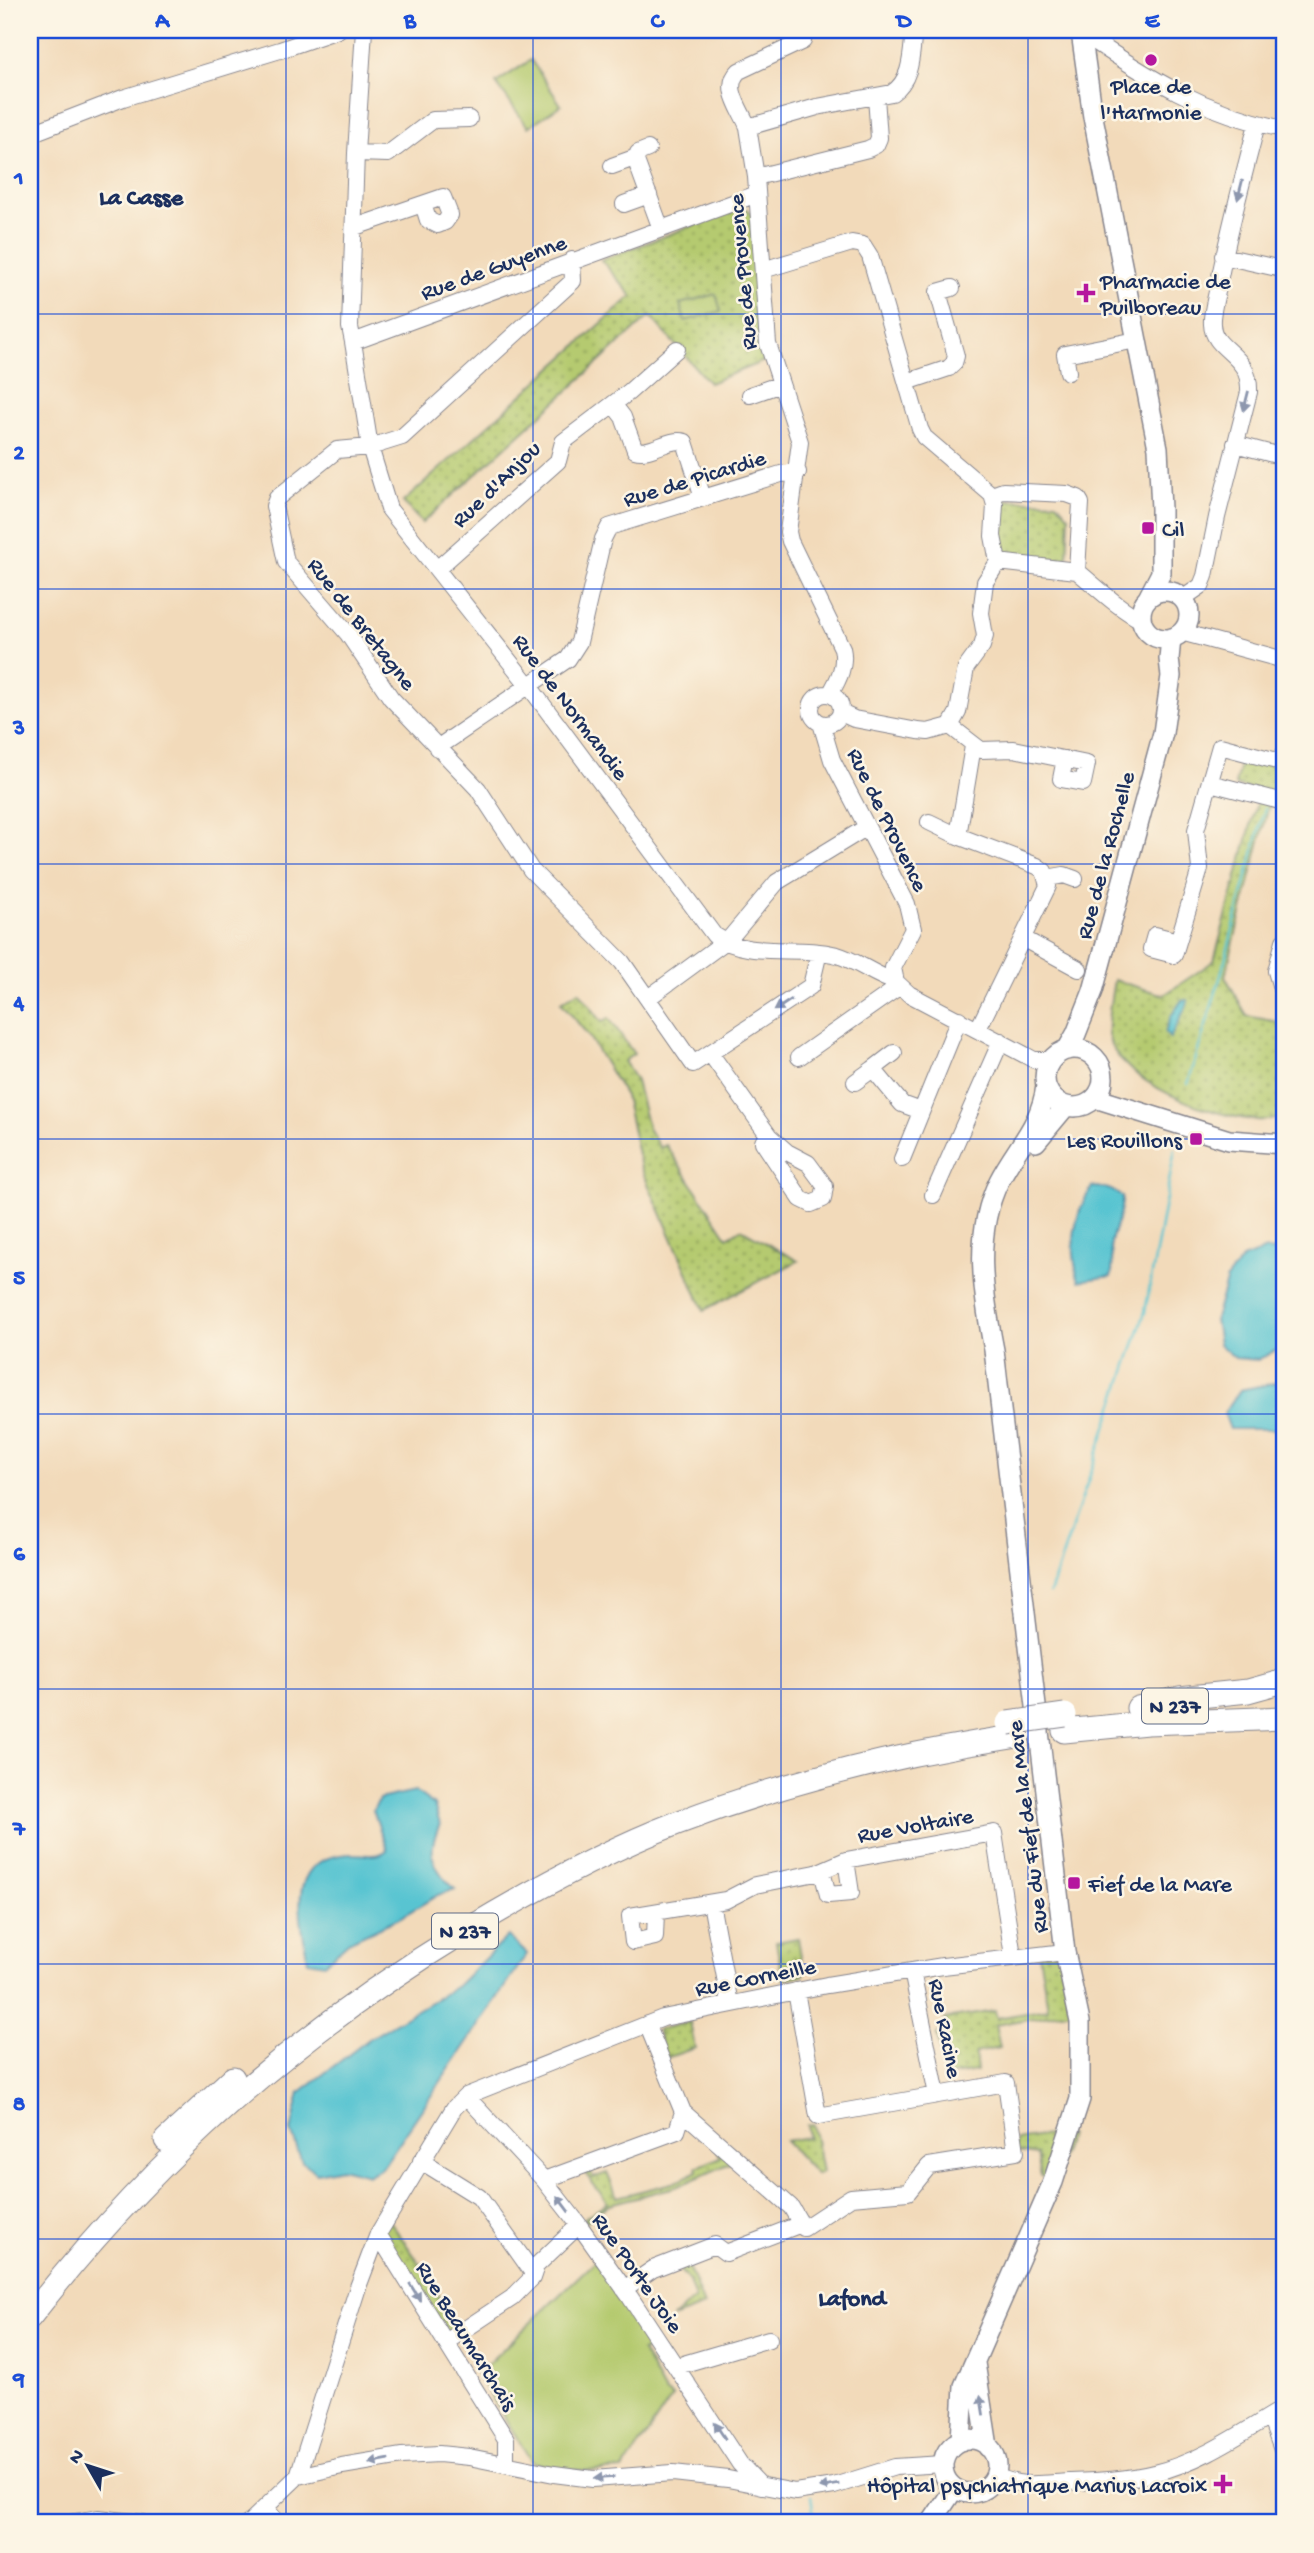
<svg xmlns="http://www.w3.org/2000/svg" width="1314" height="2553" viewBox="0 0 1314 2553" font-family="'Gochi Hand',sans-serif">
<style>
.grass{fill:url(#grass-dots);stroke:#687c66;stroke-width:2}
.garden{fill:#b5ca6f;stroke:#687c66;stroke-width:2}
.water{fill:#58c4d1;stroke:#3a7a98;stroke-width:2}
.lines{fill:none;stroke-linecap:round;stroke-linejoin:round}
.stream{stroke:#58c4d1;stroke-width:2.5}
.minor-casing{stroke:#86848c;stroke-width:18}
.major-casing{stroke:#86848c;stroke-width:22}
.highway-casing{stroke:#86848c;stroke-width:25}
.minor{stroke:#fff;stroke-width:16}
.major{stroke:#fff;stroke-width:19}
.highway{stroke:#fff;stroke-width:23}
.highway-bridge-casing{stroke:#86848c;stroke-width:25;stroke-linecap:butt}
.highway-bridge{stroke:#fff;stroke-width:23}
.oneway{fill:#8d97ae}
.grid{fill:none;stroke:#1d4ed8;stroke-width:2;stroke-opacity:0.55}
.poi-dot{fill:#b5179e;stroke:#fcf5e5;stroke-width:2.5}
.labels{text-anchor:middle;stroke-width:5;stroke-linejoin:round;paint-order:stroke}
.shield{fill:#fcf5e5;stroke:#5e6a86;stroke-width:2}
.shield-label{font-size:21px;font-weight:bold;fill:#1b2f5e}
.poi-label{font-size:23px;fill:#1b2f5e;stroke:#fcf5e5;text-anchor:start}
.street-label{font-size:23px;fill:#1b2f5e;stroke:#fcf5e5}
.neighbourhood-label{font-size:24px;font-weight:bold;fill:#1b2f5e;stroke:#fcf5e5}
.neatline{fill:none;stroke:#1d4ed8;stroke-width:2.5}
.grid-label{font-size:23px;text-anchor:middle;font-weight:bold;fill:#1d4ed8}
</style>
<defs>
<pattern id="grass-dots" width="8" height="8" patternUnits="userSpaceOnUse" patternTransform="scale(1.75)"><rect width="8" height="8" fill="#b5ca6f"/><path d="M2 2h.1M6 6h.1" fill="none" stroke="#92a45e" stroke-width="1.8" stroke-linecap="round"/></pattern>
</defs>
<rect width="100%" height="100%" fill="#fcf5e5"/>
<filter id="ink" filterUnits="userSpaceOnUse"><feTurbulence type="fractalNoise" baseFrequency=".0143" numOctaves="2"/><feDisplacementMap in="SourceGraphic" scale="14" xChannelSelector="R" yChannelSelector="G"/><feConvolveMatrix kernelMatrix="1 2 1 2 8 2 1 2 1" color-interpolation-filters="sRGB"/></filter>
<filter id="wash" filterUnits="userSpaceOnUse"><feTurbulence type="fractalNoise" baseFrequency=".00686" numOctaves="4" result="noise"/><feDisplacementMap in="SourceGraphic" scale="28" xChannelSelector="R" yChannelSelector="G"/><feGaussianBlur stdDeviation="1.57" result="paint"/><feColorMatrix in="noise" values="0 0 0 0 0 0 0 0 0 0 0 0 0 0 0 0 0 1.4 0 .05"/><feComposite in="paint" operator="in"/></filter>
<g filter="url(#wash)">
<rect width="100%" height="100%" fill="#f2daba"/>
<path class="grass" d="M 742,207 L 746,208 L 752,214 L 764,361 L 709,383 L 650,316 L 422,523 L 403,502 L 632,296 L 601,260 Z
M 1002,500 L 1057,502 L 1069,516 L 1067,560 L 1008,557 C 993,543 1001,518 1002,500 Z
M 1242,757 L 1284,768 L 1284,798 L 1235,785 Z
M 1258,799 L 1270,802 L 1225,976 L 1247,1016 L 1284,1023 L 1284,1118 C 1275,1119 1266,1121 1257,1120 C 1214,1117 1117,1083 1108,1035 C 1106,1023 1112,993 1114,980 L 1164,995 L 1214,961 Z
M 579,991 L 602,1022 L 609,1018 L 634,1054 L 624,1061 L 636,1081 L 648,1128 L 660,1148 L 666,1145 L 727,1237 L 741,1229 L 798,1261 L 704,1310 L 641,1168 L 625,1096 L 588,1035 L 561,1002 Z
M 798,1938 L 804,1975 L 783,1979 L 776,1942 Z
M 1065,1952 L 1078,2010 L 995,2025 L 1000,2048 L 975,2053 L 977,2071 L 945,2076 L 937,2034 L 947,2032 L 945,2019 L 995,2011 L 997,2018 L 1048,2009 L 1039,1954 Z
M 690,2022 L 695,2048 L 666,2058 L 657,2030 Z
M 813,2124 L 822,2172 L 816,2174 L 785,2141 L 809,2137 L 807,2125 Z
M 1048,2135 L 1069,2135 L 1053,2182 L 1041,2176 L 1037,2155 L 1016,2152 L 1016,2140 Z
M 717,2149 L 733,2162 L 676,2187 L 609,2204 L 585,2222 L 583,2219 L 607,2202 L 585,2173 L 590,2170 L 593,2178 L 607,2173 L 617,2197 L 673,2183 L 698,2171 L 697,2167 L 721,2157 Z
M 388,2219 C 405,2243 445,2295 449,2322 L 457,2328 L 446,2342 L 378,2234 Z
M 687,2263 L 704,2306 L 672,2318 L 695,2299 L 689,2281 L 677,2267 Z"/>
<path class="garden" d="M 531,60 L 561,105 L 528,127 L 496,83 Z
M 716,294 L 721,311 L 685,321 L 680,304 Z
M 595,2261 L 656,2345 L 642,2351 L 664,2391 L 672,2397 L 623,2470 C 591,2473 562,2470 532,2462 L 477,2374 Z"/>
<path class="water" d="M 1182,1000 L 1188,1000 L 1187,1005 L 1170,1038 L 1165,1033 L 1171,1016 Z
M 1092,1187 C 1105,1187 1112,1189 1122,1197 C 1123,1212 1114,1227 1111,1242 C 1110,1253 1115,1265 1111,1276 L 1079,1281 C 1069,1248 1073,1215 1092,1187 Z
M 1266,1250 L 1284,1252 L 1284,1346 L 1258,1360 L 1235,1358 L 1219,1344 L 1215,1319 L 1227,1278 L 1242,1259 Z
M 1284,1381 L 1284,1429 L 1230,1429 L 1224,1413 L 1240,1390 Z
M 415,1791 L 434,1805 L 440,1824 C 426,1853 432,1868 455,1889 L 438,1895 L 399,1918 L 348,1942 L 324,1964 L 308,1961 C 300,1917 284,1857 350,1854 C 364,1853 376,1859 387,1850 L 373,1810 L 379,1799 Z
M 508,1936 L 527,1954 L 382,2168 L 369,2175 L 341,2168 L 317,2173 L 302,2162 L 291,2131 L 300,2092 L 369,2039 L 457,1986 Z"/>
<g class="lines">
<path class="stream" d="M 1188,1084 L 1221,975 L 1265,808
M 1050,1593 L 1145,1312 L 1175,1149
M 811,2496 L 815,2523"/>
</g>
</g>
<g filter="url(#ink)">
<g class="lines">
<g class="minor-casing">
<path id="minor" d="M 364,30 L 356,153 L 350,327 L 353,342 L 757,194
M 1081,32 C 1146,77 1206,114 1284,129
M 748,127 C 741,109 722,87 739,71 L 803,41
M 30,134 L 123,98 L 280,50 L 338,30
M 356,153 L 388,154 L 433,120 L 469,119
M 635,158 L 661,229
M 612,166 L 637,157 L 638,153 L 648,149
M 756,177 L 868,149 L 876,145 L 879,138 L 876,97
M 624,204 L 649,195
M 355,227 L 443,197 L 450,215 L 445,222 L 438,225 L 428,220 L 423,204
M 1223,256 L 1277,268 L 1284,267
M 572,260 L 573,281 L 402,437 L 370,447 L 337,450 L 277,498 L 274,506 L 286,562 L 348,634 L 391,698 L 478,789 L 531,870 L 622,962 L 693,1064 L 710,1053 L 769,1136 L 787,1152 L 808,1163 L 825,1186 L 823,1199 L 811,1204 L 801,1199 L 763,1142 L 769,1136
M 763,270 L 852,243 L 863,245 L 870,256 L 920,429 L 924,437 L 992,495 L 1003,491 L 1067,494 L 1078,498 L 1081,503 L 1077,571 C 1099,589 1117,607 1141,620
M 353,342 L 370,447 L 389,509 L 529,686 L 714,935 C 751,960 796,944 837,955 C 858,961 875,976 896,982
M 1068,372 L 1065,354 L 1137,340
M 907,382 L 949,368 L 954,363 L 956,356 L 938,292 L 952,288
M 750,395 L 781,384
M 613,404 L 623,417 L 635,450 C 652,455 668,437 685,442 L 703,498
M 1235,444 L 1284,457
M 992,495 L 995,505 L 993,536 L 998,562 L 1077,571
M 437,569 L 558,461 L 563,442 L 629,392 L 677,349
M 1182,599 L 1201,586 L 1205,576 L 1217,517 L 1249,392 C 1251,353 1213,352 1212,324 C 1211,313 1216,298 1218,287 C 1228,232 1243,178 1257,124
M 1181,632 L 1284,660
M 830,694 C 839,679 846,665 842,648 L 790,541 L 788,532 L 800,442 L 768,344 L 756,177 L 748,127 L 817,107 L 892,93 C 913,79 911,52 914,30
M811 709a15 15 0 1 1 30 0a15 15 0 1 1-30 0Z
M 841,713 L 854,719 L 918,731 L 928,732 L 950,726 L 958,712 L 966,668 L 982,646 L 985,636 L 981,613 L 985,582 L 998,562
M 821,723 L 832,760 L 907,904 L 913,929 L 893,968 L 896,982 L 909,994 L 1025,1055 L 1034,1060 L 1052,1060
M 950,726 L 981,750 L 1014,749 L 1087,764 L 1083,783 L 1061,779 L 1065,759
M 973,746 L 958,836 L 1037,866 L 1044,871 L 1048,886 L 978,1029
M 437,748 L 568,659 L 579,642 L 603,539 L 609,527 L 781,474 L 798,472
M 1210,783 L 1284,802
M 929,822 L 958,836
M 1047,878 L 1064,875 L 1075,879
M 1024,939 L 1079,969
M 1178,941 L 1155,935 L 1151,949 L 1174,955 L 1200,869 L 1196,830 L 1220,746 L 1277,761 L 1284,754
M 1284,941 L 1276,971 L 1284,998
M 648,998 L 730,938 L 777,882 L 867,827
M 710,1053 L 811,986 L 819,952
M 894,1053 L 873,1069 L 902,1104 L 921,1111
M 799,1057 L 900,986
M 855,1082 L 873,1069
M 902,1159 L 959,1019
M 933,1195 L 1001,1041
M 822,1871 L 828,1895 L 851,1893 L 846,1860
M 711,1903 L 730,2004
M 656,1912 L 655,1937 L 633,1942 L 630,1916 L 726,1900 L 755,1885 L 816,1873 L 846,1860 L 994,1833 L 1013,1956
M 912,1971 L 937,2095
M 466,2096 L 544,2180 L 579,2225 L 630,2297 L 740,2464 L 761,2486
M 683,2112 L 791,2207 L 801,2224
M 421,2161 L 479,2197 L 533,2273
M 544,2180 L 677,2131 L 683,2112 L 647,2024
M 378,2234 L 506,2439 L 506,2463
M 624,2289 L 653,2269 L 715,2245 L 726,2253 L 801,2224 L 804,2228 L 851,2197 L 908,2192 L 929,2166 L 1016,2152 L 1006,2083 L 818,2116 L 796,1991
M 446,2342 L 512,2298 L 532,2278 L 536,2266 L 579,2225
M 677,2366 L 769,2339
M 1270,2417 L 1284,2455
M 298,2476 L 358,2287 L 378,2234 L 454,2108 L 466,2096 L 663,2018 L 827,1985 L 943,1966 L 1065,1952
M 995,2476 C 1024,2488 1038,2484 1069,2482 C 1097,2481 1127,2480 1154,2473 C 1201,2462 1243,2432 1284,2408
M 266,2509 L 278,2523
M 69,2523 L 98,2518 L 143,2523
M 249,2523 L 298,2476 L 342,2466 L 402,2456 L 439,2454 L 469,2457 L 554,2474 L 593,2479 L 673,2473 L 728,2479 L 795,2492 L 834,2486 L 895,2467 L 943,2464"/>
</g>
<g class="major-casing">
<path id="major" d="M 1078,30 L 1081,32 L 1093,117 L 1158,448 L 1161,509 L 1161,573 L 1148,598
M1141 615a24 24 0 1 1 48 0a24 24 0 1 1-48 0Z
M1045 1078a29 29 0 1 1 58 0a29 29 0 1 1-58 0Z
M 1067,1050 L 1076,1034 L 1093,991 L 1163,733 L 1171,676 L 1169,659 L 1171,638
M 1095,1098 L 1229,1140 L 1284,1144
M 1036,1142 L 1066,1106
M 975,2363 L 988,2447
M943 2466a27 27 0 1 1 54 0a27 27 0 1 1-54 0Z
M 961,2441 L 964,2386 L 1053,2182 L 1080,2099 L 1080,2022 L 1065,1952 L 994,1350 C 983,1294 973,1234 999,1181 C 1016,1147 1041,1126 1046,1086
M 931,2523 L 954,2489"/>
</g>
<g class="highway-casing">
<path id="highway" d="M 1138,1708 L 1180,1698 L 1248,1691 L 1284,1681
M 1064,1731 L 1147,1723 L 1284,1718
M 166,2140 L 233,2078
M 30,2317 C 153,2159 291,2037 462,1933 C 531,1891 602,1852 677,1823 C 785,1782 898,1754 1012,1737"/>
</g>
<use href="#minor" class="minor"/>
<use href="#major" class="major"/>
<use href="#highway" class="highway"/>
<g class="highway-bridge-casing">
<path id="highway-bridge" d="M 1008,1723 L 1065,1715"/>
</g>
<use href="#highway-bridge" class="highway-bridge"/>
</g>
<defs><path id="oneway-solid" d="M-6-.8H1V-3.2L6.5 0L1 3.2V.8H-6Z" transform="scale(1.75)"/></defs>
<g class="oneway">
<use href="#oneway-solid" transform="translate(1240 190) rotate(104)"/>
<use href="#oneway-solid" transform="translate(1246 401) rotate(104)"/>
<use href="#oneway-solid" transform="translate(783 1005) rotate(147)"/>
<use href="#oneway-solid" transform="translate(563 2204) rotate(-127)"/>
<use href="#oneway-solid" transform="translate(415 2292) rotate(58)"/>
<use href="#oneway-solid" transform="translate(982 2405) rotate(-99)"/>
<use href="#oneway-solid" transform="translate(720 2431) rotate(-124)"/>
<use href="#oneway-solid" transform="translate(379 2461) rotate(170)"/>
<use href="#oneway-solid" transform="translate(604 2478) rotate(176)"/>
<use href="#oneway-solid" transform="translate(829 2486) rotate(170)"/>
</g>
</g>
<path class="grid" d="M 286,30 L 286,2523M 533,30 L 533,2523M 781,30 L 781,2523M 1028,30 L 1028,2523M 30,314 L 1284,314M 30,589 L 1284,589M 30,864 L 1284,864M 30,1139 L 1284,1139M 30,1414 L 1284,1414M 30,1689 L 1284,1689M 30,1964 L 1284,1964M 30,2239 L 1284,2239"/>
<g class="poi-dot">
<circle cx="1151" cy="60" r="7"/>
<path d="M1082.5 282.5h7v7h7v7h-7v7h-7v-7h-7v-7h7z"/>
<rect x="1141" y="521" width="14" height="14" rx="3.5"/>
<rect x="1189" y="1132" width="14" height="14" rx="3.5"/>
<rect x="1067" y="1876" width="14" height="14" rx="3.5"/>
<path d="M1219.5 2473.5h7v7h7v7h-7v7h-7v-7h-7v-7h7z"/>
</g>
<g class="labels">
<g class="shield">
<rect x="1142" y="1688.5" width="66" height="35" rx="5"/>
<rect x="432" y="1913.5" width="66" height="35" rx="5"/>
</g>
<g class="shield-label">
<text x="1175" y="1713">N 237</text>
<text x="465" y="1938">N 237</text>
</g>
<g class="poi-label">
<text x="1151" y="93" text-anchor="middle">Place de<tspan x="1151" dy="26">l'Harmonie</tspan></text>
<text x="1100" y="288">Pharmacie de<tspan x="1100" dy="26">Puilboreau</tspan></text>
<text x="1162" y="536">Cil</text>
<text x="1182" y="1147" text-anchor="end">Les Rouillons</text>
<text x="1088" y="1891">Fief de la Mare</text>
<text x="1207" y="2492" text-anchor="end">Hôpital psychiatrique Marius Lacroix</text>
</g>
<g class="street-label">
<text transform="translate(493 266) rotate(-20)" y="8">Rue de Guyenne</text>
<text transform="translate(741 272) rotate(-95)" y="8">Rue de Provence</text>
<text transform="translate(694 477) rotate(-17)" y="8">Rue de Picardie</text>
<text transform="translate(495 483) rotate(-44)" y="8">Rue d'Anjou</text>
<text transform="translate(363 623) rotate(52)" y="8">Rue de Bretagne</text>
<text transform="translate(572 706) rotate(53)" y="8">Rue de Normandie</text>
<text transform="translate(889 819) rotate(64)" y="8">Rue de Provence</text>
<text transform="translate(1104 855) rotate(-75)" y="8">Rue de la Rochelle</text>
<text transform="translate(915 1824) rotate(-10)" y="8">Rue Voltaire</text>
<text transform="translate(1026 1827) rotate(-97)" y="8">Rue du Fief de la Mare</text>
<text transform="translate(755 1976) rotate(-11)" y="8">Rue Corneille</text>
<text transform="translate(947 2028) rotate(79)" y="8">Rue Racine</text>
<text transform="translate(639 2272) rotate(55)" y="8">Rue Porte Joie</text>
<text transform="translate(468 2335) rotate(58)" y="8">Rue Beaumarchais</text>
</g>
<g class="neighbourhood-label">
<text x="141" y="204">La Casse</text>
<text x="852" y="2305">Lafond</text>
</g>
</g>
<rect width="1314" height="2553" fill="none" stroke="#fcf5e5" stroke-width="77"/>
<g transform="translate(88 2466) rotate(309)" stroke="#fcf5e5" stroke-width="5" paint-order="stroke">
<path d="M0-5L12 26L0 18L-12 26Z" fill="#1b2f5e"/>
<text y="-10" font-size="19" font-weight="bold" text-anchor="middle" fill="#1b2f5e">N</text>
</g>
<rect x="38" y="38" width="1238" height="2476" class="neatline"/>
<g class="grid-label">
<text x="162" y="27">A</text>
<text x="410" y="27">B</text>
<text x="657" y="27">C</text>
<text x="904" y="27">D</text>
<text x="1152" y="27">E</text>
<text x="19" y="184">1</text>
<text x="19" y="459">2</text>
<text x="19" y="734">3</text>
<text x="19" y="1009">4</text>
<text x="19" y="1284">5</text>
<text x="19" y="1560">6</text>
<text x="19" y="1835">7</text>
<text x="19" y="2110">8</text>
<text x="19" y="2385">9</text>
</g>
</svg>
